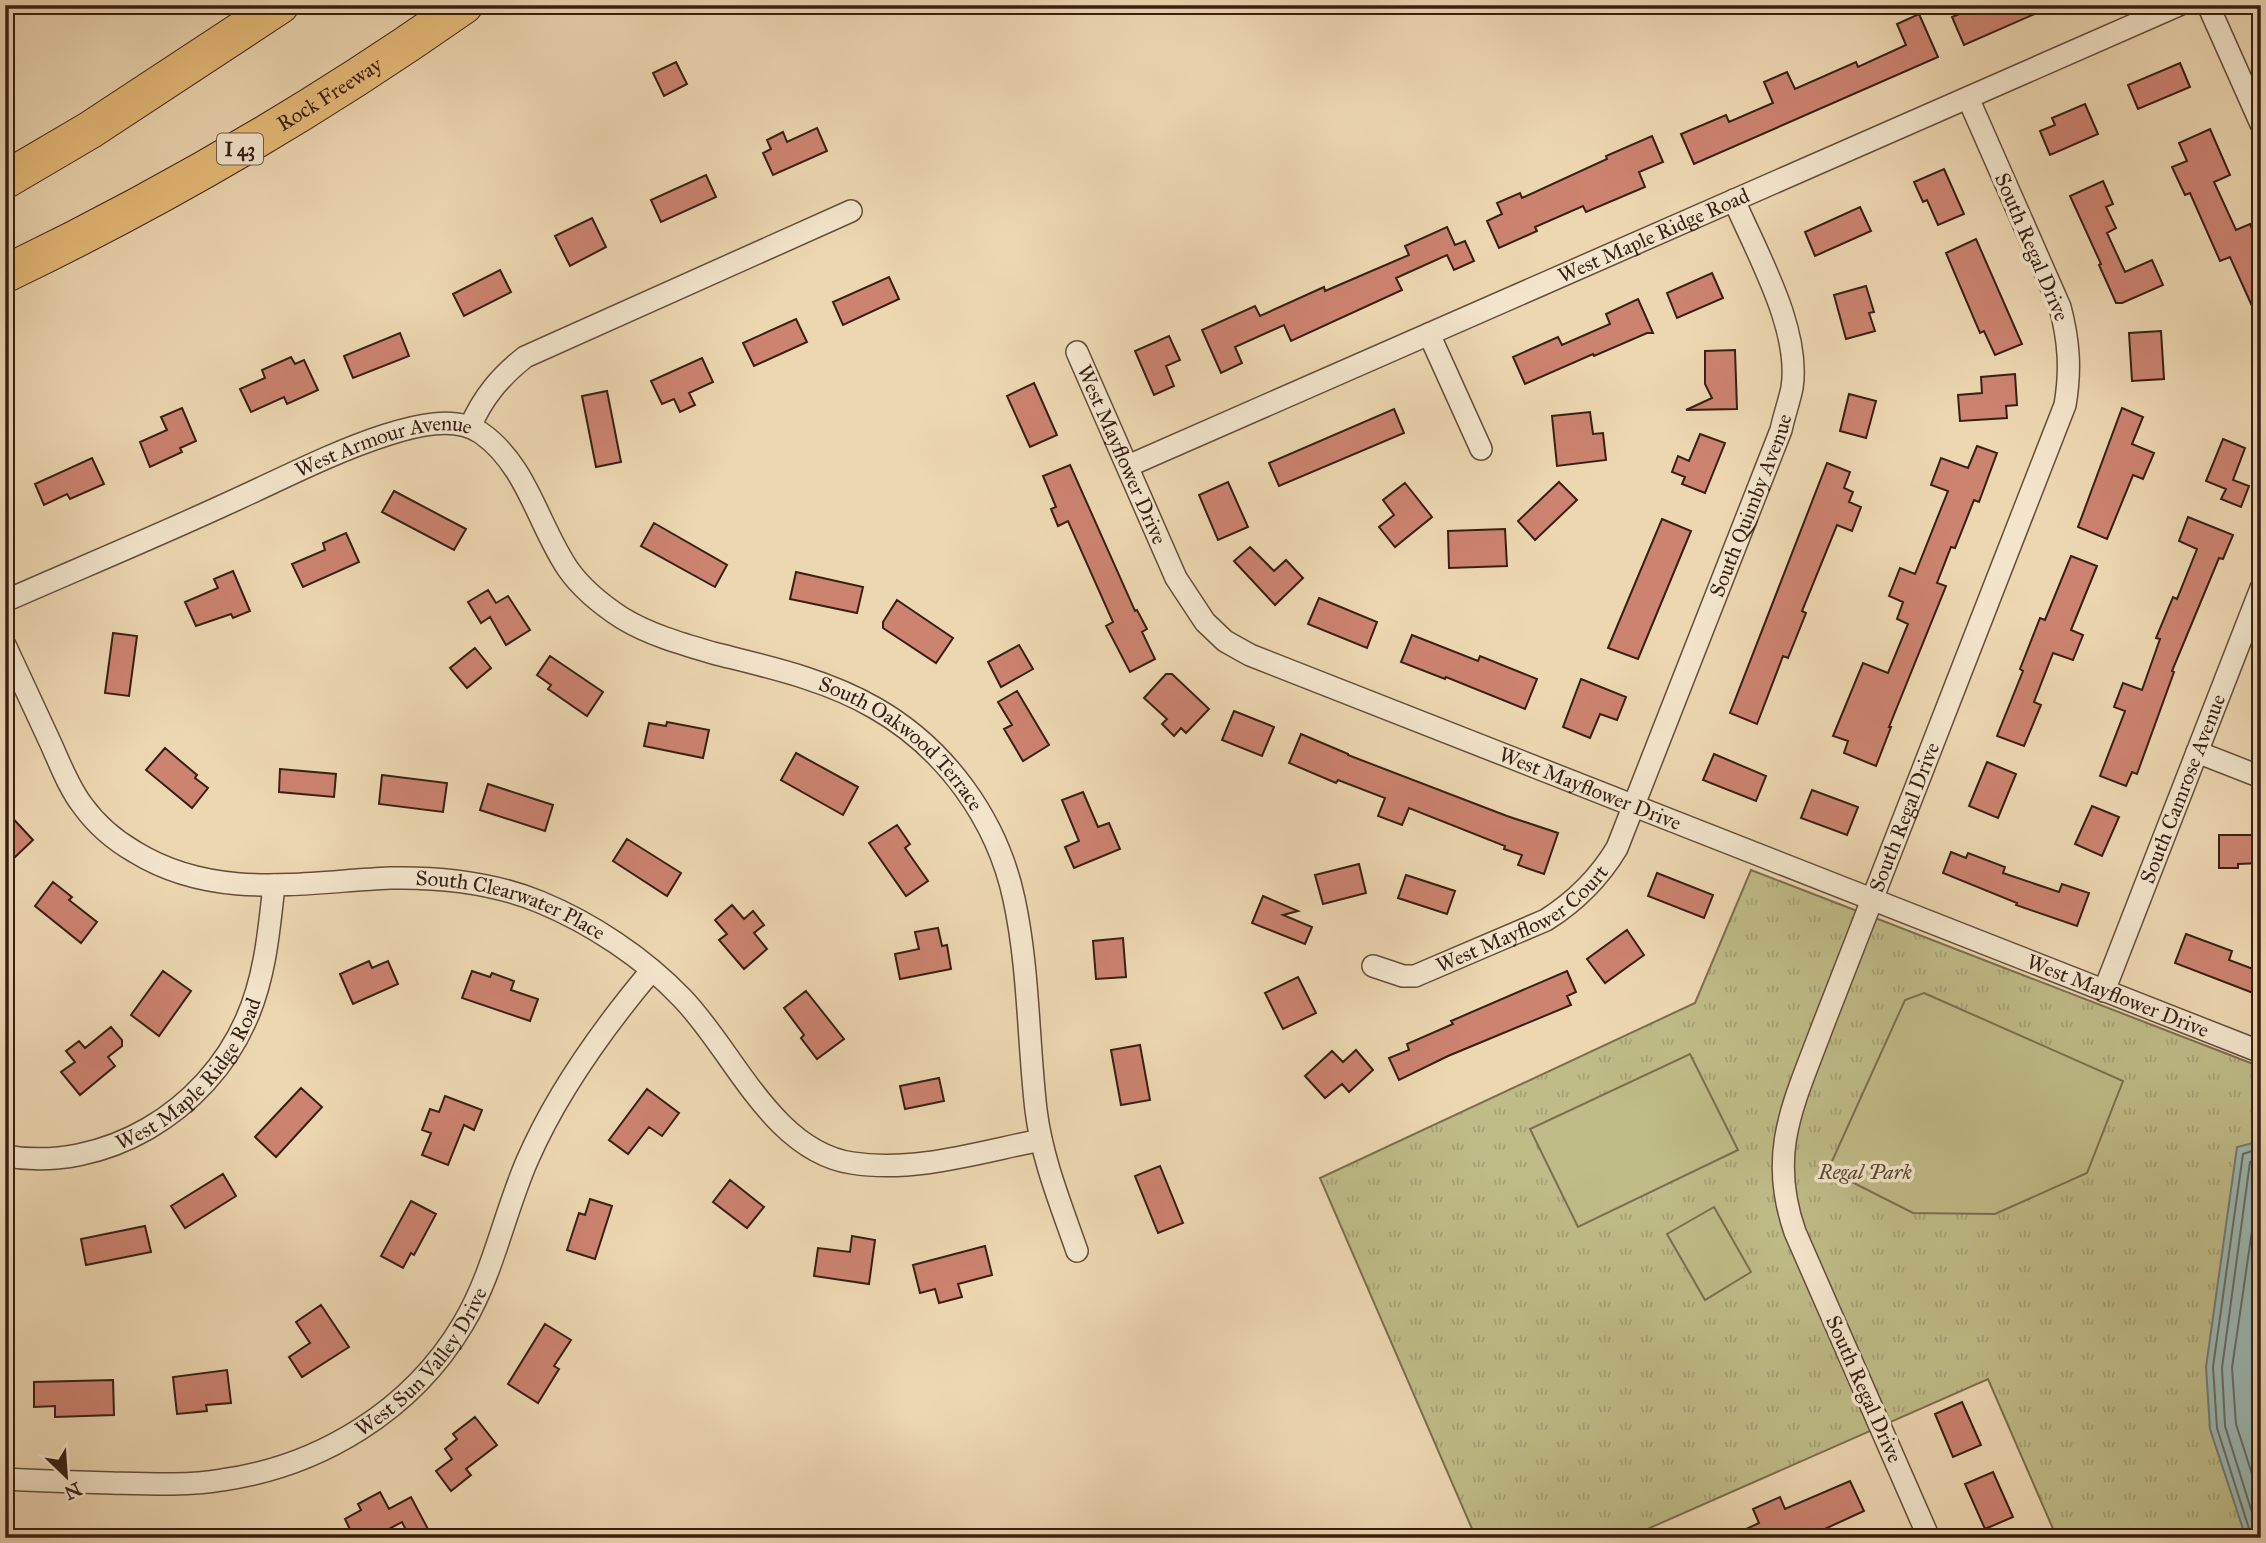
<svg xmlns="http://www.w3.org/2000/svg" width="2266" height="1543" viewBox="0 0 2266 1543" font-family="'IM FELL Great Primer',serif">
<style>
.grass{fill:url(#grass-tufts);stroke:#7c6e4e;stroke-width:2}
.pitch{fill:#bfbc87;stroke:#7c6e4e;stroke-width:2}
.water{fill:#9ab8b3;stroke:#737b74;stroke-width:2}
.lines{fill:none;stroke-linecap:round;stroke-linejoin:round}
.shore{stroke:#696c64;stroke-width:2}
.building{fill:#cc8370;stroke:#381f15;stroke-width:2}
.street-casing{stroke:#654d3c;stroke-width:24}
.highway-casing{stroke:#381f15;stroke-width:39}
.street{stroke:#f3e5cc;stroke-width:21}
.highway{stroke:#e6bc78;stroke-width:37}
.labels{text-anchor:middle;stroke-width:7;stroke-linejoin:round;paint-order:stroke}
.shield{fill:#f3e5cc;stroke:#705a4c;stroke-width:2}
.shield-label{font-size:19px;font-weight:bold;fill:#381f15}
.street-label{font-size:21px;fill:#381f15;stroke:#f3e5cc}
.park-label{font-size:21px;font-style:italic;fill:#5a4632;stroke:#f3e5cc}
</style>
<defs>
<pattern id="grass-tufts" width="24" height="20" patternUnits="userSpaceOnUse" patternTransform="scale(1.75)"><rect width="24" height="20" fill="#bfbc87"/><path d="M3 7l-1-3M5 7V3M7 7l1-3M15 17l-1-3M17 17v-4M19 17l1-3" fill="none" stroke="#a5a174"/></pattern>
</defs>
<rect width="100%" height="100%" fill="#edd7b1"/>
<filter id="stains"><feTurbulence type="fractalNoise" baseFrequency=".00286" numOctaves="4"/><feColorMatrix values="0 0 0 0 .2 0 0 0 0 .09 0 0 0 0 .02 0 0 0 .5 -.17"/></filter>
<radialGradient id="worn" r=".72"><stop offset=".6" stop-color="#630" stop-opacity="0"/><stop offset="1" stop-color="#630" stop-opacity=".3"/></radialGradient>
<path class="grass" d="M 1751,870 L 2261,1067 L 2261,1538 L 2057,1538 L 1988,1379 L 1627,1538 L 1476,1538 L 1320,1178 L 1695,1003 Z"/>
<path class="pitch" d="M 1924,993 L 2123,1081 L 2087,1173 L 1995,1214 L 1913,1213 L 1828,1170 L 1905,1000 Z
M 1690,1054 L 1738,1150 L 1578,1227 L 1530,1129 Z
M 1714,1207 L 1751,1272 L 1705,1300 L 1667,1234 Z"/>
<path class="water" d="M 2261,1141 L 2261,1538 L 2246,1538 L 2210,1429 L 2206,1367 L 2237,1147 Z"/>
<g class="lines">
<path class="shore" d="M 2261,1169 L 2232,1368 L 2236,1424 L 2261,1502
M 2252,1538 L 2217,1428 L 2213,1367 L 2243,1154 L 2261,1148
M 2260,1538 L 2225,1426 L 2222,1368 L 2250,1162 L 2261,1157"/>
</g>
<path class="building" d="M 1980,5 L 2055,5 L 1964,45 L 1952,17 Z
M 1919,14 L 1938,57 L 1694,164 L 1681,134 L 1726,115 L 1729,122 L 1773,103 L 1764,82 L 1787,72 L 1795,89 L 1856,62 L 1858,67 L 1906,45 L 1897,24 Z
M 676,62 L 687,84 L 664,96 L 653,73 Z
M 2180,63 L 2190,87 L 2138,109 L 2128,85 Z
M 2085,104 L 2098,134 L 2050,155 L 2040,131 L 2055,125 L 2052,118 Z
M 817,128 L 827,151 L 773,175 L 763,153 L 771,149 L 767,140 L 783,132 L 787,142 Z
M 2210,129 L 2230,175 L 2214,182 L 2236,230 L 2250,224 L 2261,249 L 2261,326 L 2230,257 L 2220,261 L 2190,193 L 2185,195 L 2172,167 L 2187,161 L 2179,143 Z
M 1652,136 L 1663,162 L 1639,172 L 1645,187 L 1586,212 L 1583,206 L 1535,227 L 1537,231 L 1499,248 L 1487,221 L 1502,214 L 1497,203 L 1520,193 L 1522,198 L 1607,159 L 1606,156 Z
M 1944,169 L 1964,214 L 1938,225 L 1927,200 L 1923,202 L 1914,182 Z
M 706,175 L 716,197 L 661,222 L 651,200 Z
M 2103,181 L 2113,204 L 2106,207 L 2116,228 L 2107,233 L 2125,272 L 2152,260 L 2163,285 L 2122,303 L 2116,303 L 2099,265 L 2101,264 L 2070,196 Z
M 1860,207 L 1871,231 L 1815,256 L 1805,232 Z
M 592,218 L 606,247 L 570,266 L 555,236 Z
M 1447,227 L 1455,245 L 1465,241 L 1474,261 L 1454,270 L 1447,255 L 1396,278 L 1402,290 L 1291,341 L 1284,325 L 1235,347 L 1242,363 L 1221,373 L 1202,330 L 1255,306 L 1260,316 L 1324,287 L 1325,291 L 1409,255 L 1405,246 Z
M 1976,239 L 2022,344 L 1995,355 L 1984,331 L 1980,333 L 1946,253 Z
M 500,270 L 511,292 L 464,316 L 453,294 Z
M 1712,273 L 1723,298 L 1677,318 L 1667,293 Z
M 889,277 L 899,299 L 843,325 L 833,302 Z
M 1866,286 L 1874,312 L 1869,313 L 1875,331 L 1846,339 L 1834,295 Z
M 1638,299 L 1653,333 L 1647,333 L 1594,356 L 1593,354 L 1525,384 L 1513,357 L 1558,337 L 1562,345 L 1610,324 L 1606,314 Z
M 796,319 L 807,342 L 754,366 L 743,343 Z
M 2161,331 L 2164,379 L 2132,381 L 2129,333 Z
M 400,333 L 409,356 L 353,378 L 344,356 Z
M 1169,336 L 1180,360 L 1166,366 L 1174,386 L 1154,395 L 1135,351 Z
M 1735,350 L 1737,409 L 1686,410 L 1712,398 L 1705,384 L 1705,351 Z
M 291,357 L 295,364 L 304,360 L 318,390 L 287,404 L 284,397 L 251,412 L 240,389 L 265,378 L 262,370 Z
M 702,358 L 713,382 L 689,393 L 695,405 L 680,412 L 674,399 L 662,404 L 651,381 Z
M 2015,374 L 2017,405 L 2006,406 L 2007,418 L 1960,421 L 1958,395 L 1982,393 L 1981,377 Z
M 1034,383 L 1057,435 L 1030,447 L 1007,396 Z
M 607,391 L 621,462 L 596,467 L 582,396 Z
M 1849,394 L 1876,401 L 1866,438 L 1840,431 Z
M 182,408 L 196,441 L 180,448 L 182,452 L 150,467 L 140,442 L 167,430 L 161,417 Z
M 2122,408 L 2143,417 L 2132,444 L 2154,453 L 2143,479 L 2133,475 L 2107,539 L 2078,527 Z
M 1394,409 L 1404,433 L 1279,486 L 1269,463 Z
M 1590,412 L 1593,434 L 1603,433 L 1606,460 L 1557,466 L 1552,416 Z
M 1700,434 L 1725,443 L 1705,493 L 1682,484 L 1685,477 L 1672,472 L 1678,456 L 1689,461 Z
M 2223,439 L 2245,448 L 2233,480 L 2249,486 L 2241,507 L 2221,499 L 2226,489 L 2206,481 Z
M 1977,446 L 1997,453 L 1979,502 L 1974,500 L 1955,548 L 1951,547 L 1937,583 L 1946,586 L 1889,727 L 1891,727 L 1876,766 L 1844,753 L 1848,741 L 1833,736 L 1863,663 L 1888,673 L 1908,624 L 1897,619 L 1903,602 L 1889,596 L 1900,568 L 1915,574 L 1948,491 L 1931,485 L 1941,458 L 1968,468 Z
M 92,458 L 104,484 L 70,499 L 67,494 L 44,505 L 35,484 Z
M 1827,463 L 1850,472 L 1844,488 L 1853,492 L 1849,502 L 1861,507 L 1852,531 L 1837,525 L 1802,611 L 1806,613 L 1788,658 L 1783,656 L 1757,724 L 1730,713 Z
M 1070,465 L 1135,611 L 1137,610 L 1147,629 L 1142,632 L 1155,659 L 1130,672 L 1106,626 L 1113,622 L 1068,521 L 1058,526 L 1051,509 L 1056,507 L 1043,476 Z
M 1228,482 L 1248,527 L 1218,540 L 1199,495 Z
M 1559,482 L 1577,500 L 1535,540 L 1518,521 Z
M 1405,483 L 1432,517 L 1395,547 L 1379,527 L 1394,515 L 1383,500 Z
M 394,491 L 466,529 L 454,550 L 382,512 Z
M 2188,517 L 2233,535 L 2223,559 L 2219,558 L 2172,671 L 2174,672 L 2137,774 L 2132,772 L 2126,786 L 2100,776 L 2125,711 L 2114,707 L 2123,683 L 2142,690 L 2160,639 L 2156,638 L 2173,597 L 2177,599 L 2197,549 L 2179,541 Z
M 1662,519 L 1691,531 L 1638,659 L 1608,648 Z
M 654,523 L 727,565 L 715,587 L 641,546 Z
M 1505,529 L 1507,566 L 1449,568 L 1448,531 Z
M 346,533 L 359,562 L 303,587 L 292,564 L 325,550 L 323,543 Z
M 1250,547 L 1274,571 L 1286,560 L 1303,578 L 1275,605 L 1234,561 Z
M 2071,556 L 2097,566 L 2071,630 L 2083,635 L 2073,660 L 2053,653 L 2034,702 L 2041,705 L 2024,746 L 1997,736 L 2023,671 L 2020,669 L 2040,618 L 2045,620 Z
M 233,571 L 250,611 L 233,618 L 231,614 L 196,626 L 185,602 L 218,588 L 214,579 Z
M 796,572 L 863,587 L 857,613 L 790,599 Z
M 488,590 L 496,603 L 508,596 L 530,630 L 506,645 L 490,617 L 481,623 L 468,602 Z
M 1319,598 L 1377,622 L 1367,648 L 1308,624 Z
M 897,600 L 953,638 L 936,663 L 883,628 L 883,622 Z
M 113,633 L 137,636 L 129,696 L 105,693 Z
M 1412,635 L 1478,661 L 1480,656 L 1537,679 L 1525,709 L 1446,677 L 1445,679 L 1401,662 Z
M 1019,645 L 1033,669 L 1001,687 L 988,662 Z
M 475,648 L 491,668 L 467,688 L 450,668 Z
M 550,656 L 603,692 L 587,716 L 548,689 L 551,685 L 537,675 Z
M 1166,674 L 1172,674 L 1209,709 L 1186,733 L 1181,728 L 1174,736 L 1162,724 L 1167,719 L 1144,698 Z
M 1581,679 L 1626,697 L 1617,720 L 1600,714 L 1590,738 L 1563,727 Z
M 1017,691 L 1049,745 L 1023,761 L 1004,729 L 1012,725 L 998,702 Z
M 1234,711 L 1274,727 L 1262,756 L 1222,740 Z
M 667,722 L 709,730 L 703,758 L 644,746 L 649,723 L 666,726 Z
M 1301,734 L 1348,754 L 1348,755 L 1507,816 L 1558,833 L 1544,874 L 1518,865 L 1522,855 L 1504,849 L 1505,846 L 1409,808 L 1402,825 L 1378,816 L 1385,798 L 1338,780 L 1336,783 L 1289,763 Z
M 165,748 L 197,775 L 195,778 L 208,788 L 192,808 L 146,770 Z
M 796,753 L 858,787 L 843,815 L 781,780 Z
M 1714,754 L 1766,776 L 1756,801 L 1703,780 Z
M 1987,762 L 2016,774 L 1998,818 L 1969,806 Z
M 280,769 L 336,774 L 334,797 L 279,792 Z
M 382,775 L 447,783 L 443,812 L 379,804 Z
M 488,784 L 553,805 L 545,831 L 480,810 Z
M 1812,790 L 1858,807 L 1847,835 L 1801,818 Z
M 1083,792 L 1098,827 L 1109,823 L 1120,849 L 1074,868 L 1065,847 L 1079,841 L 1062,800 Z
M 2092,806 L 2119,817 L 2102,856 L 2075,844 Z
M 5,810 L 33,840 L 14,858 L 5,849 Z
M 897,825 L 910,844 L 905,848 L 928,881 L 906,896 L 869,843 Z
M 2219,835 L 2261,835 L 2261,863 L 2238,864 L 2238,868 L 2219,868 Z
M 627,839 L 681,873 L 667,896 L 613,861 Z
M 1951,852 L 1966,858 L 1968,853 L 2005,867 L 2003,873 L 2059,892 L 2062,884 L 2089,893 L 2077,926 L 2016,905 L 2017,903 L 1943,873 Z
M 1359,864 L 1366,893 L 1323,904 L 1315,875 Z
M 1657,873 L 1713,895 L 1704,918 L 1648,896 Z
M 1406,875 L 1455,891 L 1447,914 L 1398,898 Z
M 53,882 L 72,897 L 69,900 L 97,922 L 81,943 L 35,906 Z
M 1263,896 L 1298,911 L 1283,915 L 1312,927 L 1305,944 L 1252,923 Z
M 732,905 L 744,919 L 753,911 L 764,925 L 754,933 L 767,949 L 744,969 L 719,940 L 727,934 L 715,920 Z
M 938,928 L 942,946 L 947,945 L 951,969 L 900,979 L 895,954 L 919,949 L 915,932 Z
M 1627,930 L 1644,955 L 1605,983 L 1587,959 Z
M 2186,934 L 2232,951 L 2229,960 L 2261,972 L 2261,996 L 2175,963 Z
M 1123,938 L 1126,977 L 1096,979 L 1093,941 Z
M 369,961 L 372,968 L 388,961 L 398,984 L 353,1004 L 340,974 Z
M 163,971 L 191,991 L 159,1036 L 131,1015 Z
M 472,971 L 490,977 L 492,973 L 514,981 L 511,990 L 538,999 L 530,1021 L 462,998 Z
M 1567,971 L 1576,992 L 1567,996 L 1571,1005 L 1448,1056 L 1399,1080 L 1389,1058 L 1409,1050 L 1407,1044 L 1453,1024 L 1451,1021 Z
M 1298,977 L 1316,1013 L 1283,1029 L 1265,993 Z
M 806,991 L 844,1039 L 817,1059 L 801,1038 L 804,1035 L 784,1008 Z
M 111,1027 L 122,1040 L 122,1046 L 108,1057 L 115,1066 L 80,1095 L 61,1072 L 75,1062 L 66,1051 L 79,1041 L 85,1048 Z
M 1140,1045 L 1150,1100 L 1121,1105 L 1111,1050 Z
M 1356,1050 L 1373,1070 L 1349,1092 L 1342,1084 L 1325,1098 L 1305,1076 L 1332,1051 L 1343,1062 Z
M 939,1078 L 944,1101 L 905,1109 L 900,1086 Z
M 301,1088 L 322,1107 L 276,1157 L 255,1137 Z
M 647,1089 L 679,1113 L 662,1136 L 649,1127 L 628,1154 L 609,1140 Z
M 445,1096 L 482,1110 L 474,1130 L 464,1125 L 448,1165 L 422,1155 L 431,1133 L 422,1130 L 430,1109 L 439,1112 Z
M 1160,1166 L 1183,1223 L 1158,1233 L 1135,1176 Z
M 223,1174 L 236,1196 L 185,1228 L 171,1206 Z
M 730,1180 L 764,1207 L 747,1228 L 713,1202 Z
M 590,1199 L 612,1206 L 595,1259 L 567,1250 L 579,1213 L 585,1215 Z
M 411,1201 L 436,1214 L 414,1255 L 411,1253 L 403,1268 L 381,1256 Z
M 145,1226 L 151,1252 L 86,1265 L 81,1239 Z
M 852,1236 L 875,1240 L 869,1284 L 814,1276 L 818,1248 L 850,1252 Z
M 985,1246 L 992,1275 L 958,1284 L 962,1297 L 939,1303 L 935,1289 L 920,1293 L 913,1265 Z
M 321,1305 L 349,1347 L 302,1377 L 289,1357 L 310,1343 L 296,1322 Z
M 545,1324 L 571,1340 L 554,1366 L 559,1369 L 538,1403 L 508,1384 Z
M 227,1370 L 231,1403 L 206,1405 L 207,1411 L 177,1414 L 173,1377 Z
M 113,1380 L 114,1415 L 55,1417 L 55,1406 L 34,1407 L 34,1382 Z
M 1962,1402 L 1981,1445 L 1953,1457 L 1935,1414 Z
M 475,1417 L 497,1445 L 466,1469 L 471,1475 L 451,1491 L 436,1471 L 452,1459 L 445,1449 L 457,1439 L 453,1434 Z
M 1993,1472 L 2013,1517 L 1985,1529 L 1965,1484 Z
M 1850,1481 L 1864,1511 L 1805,1538 L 1727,1538 L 1759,1523 L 1753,1509 L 1780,1497 L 1785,1509 Z
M 380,1492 L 389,1509 L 411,1497 L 429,1531 L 416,1538 L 410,1538 L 402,1522 L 372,1538 L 354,1538 L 345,1519 L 361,1510 L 358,1504 Z"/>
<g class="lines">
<g class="street-casing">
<g id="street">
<path d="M 2208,5 L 2261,124"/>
<path d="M 1429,334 L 1481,449"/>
<path id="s1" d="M 1077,352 L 1176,578 L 1205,622 L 1225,641 L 1250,655 L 2261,1052"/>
<path d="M 470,427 C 483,397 500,377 525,357 L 851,211"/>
<path id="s2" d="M 1128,466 L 2179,5"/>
<path id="s3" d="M 5,601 C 78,569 150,539 222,506 C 276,482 330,453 386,435 C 414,426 455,415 481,433 C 527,465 538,525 568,569 C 582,589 602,605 622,618 C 650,635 682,644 713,653 C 768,667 825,679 875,708 C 945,748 997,819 1014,899 C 1029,968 1028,1041 1036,1110 C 1042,1159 1061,1205 1077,1251"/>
<path id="s4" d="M 5,645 C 20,678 36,711 51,744 C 60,764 69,788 83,806 C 96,824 116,841 135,852 C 215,901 303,882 390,878 C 441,877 494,883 540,902 C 591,923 644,958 682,998 C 733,1050 772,1151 852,1163 C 914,1173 980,1152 1041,1140"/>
<path d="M 2197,752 L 2261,777"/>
<path id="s5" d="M 1373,966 L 1403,976 L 1415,976 L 1546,920 C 1576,901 1599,878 1617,848 L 1781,430 C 1784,416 1789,402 1792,388 C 1801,329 1757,254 1734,200"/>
<path id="s6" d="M 2104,991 L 2261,588"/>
<path id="s7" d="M 5,1156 C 105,1173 206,1111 246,1020 C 265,978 269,931 274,885"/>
<path id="s8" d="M 5,1479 C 41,1481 76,1482 111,1483 C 148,1484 186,1486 222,1480 C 321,1466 412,1410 463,1324 C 493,1274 504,1214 527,1161 C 556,1094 604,1027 651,971"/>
<path id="s9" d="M 1929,1538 L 1795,1232 C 1767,1152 1794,1103 1822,1028 L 2065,405 C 2071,370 2069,341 2060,307 L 1968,98"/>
</g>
</g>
<g class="highway-casing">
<g id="highway">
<path d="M 5,180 L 90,130 L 280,5"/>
<path id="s10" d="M 5,274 C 165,197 319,107 464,5"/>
</g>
</g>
<use href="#street" class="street"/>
<use href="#highway" class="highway"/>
</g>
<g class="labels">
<rect class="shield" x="217" y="133.5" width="46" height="31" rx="5"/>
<g class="shield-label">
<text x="240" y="156">I 43</text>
</g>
<g class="street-label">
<text dy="7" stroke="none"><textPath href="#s10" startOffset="371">Rock Freeway</textPath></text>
<text dy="7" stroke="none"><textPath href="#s2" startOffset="574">West Maple Ridge Road</textPath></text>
<text transform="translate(2032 247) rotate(67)" y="7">South Regal Drive</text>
<text dy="7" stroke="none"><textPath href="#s3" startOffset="411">West Armour Avenue</textPath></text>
<text dy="7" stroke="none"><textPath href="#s1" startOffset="112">West Mayflower Drive</textPath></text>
<text dy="7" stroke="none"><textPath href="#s5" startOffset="656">South Quimby Avenue</textPath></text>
<text dy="7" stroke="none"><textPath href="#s3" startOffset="1062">South Oakwood Terrace</textPath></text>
<text dy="7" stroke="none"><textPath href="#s6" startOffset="217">South Camrose Avenue</textPath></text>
<text dy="7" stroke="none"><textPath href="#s1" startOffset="721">West Mayflower Drive</textPath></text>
<text dy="7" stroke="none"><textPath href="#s9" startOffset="772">South Regal Drive</textPath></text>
<text dy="7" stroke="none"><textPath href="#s4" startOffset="635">South Clearwater Place</textPath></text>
<text dy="7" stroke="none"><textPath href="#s5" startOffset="166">West Mayflower Court</textPath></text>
<text dy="7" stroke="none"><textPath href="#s1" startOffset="1288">West Mayflower Drive</textPath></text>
<text dy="7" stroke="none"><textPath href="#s7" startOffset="217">West Maple Ridge Road</textPath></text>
<text dy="7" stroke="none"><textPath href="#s8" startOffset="458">West Sun Valley Drive</textPath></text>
<text transform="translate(1864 1389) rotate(66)" y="7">South Regal Drive</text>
</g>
<g class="park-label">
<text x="1865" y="1179">Regal Park</text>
</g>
</g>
<rect width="2266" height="1543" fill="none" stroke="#edd7b1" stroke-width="28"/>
<rect x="7" y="7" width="2252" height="1529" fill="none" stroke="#381f15" stroke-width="3.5"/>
<rect x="14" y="14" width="2238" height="1515" fill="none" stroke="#381f15" stroke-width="2"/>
<g transform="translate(66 1476) rotate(155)" stroke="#f3e5cc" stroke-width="5" paint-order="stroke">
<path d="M0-5L12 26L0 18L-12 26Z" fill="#381f15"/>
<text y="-10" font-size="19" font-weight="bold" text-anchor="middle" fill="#381f15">N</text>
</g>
<rect width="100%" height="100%" filter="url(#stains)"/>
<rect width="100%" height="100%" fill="url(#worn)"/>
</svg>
